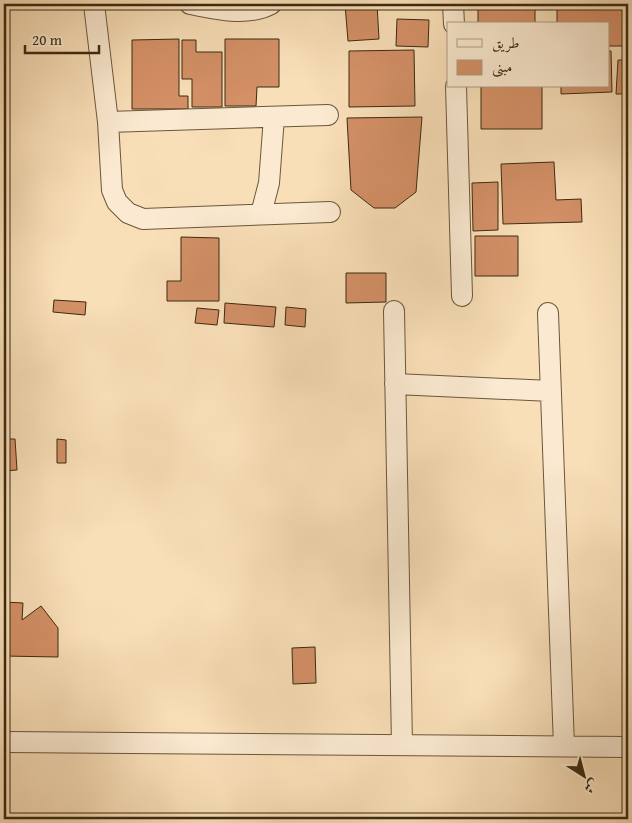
<svg xmlns="http://www.w3.org/2000/svg" width="632" height="823" viewBox="0 0 632 823" font-family="'Gentium Book Plus',Amiri,serif">
<style>
.building{fill:#d49067;stroke:#3b2a11}
.lines{fill:none;stroke-linecap:round;stroke-linejoin:round}
.minor-casing{stroke:#6a573b;stroke-width:22}
.minor{stroke:#fbead1;stroke-width:20}
</style>
<rect width="100%" height="100%" fill="#f9dfb8"/>
<filter id="stains"><feTurbulence type="fractalNoise" baseFrequency=".004" numOctaves="4"/><feColorMatrix values="0 0 0 0 .2 0 0 0 0 .09 0 0 0 0 .02 0 0 0 .5 -.17"/></filter>
<radialGradient id="worn" r=".72"><stop offset=".6" stop-color="#630" stop-opacity="0"/><stop offset="1" stop-color="#630" stop-opacity=".3"/></radialGradient>
<path class="building" d="M 345,4 L 377,4 L 379,39 L 348,41 Z
M 478,4 L 535,4 L 535,24 L 478,24 Z
M 557,4 L 627,4 L 627,46 L 608,46 L 608,24 L 557,24 Z
M 397,19 L 429,20 L 428,47 L 396,46 Z
M 179,39 L 179,96 L 188,96 L 188,109 L 132,109 L 132,40 Z
M 225,39 L 279,39 L 279,87 L 257,87 L 256,106 L 225,106 Z
M 182,40 L 196,40 L 196,52 L 222,52 L 222,107 L 192,107 L 192,79 L 182,79 Z
M 414,50 L 415,106 L 349,107 L 349,51 Z
M 608,51 L 611,51 L 612,92 L 561,94 L 561,86 L 608,86 Z
M 618,60 L 628,60 L 628,94 L 616,94 Z
M 481,86 L 542,86 L 542,129 L 481,129 Z
M 422,117 L 416,192 L 395,208 L 374,208 L 351,190 L 347,118 Z
M 554,162 L 556,200 L 581,199 L 582,222 L 503,224 L 501,164 Z
M 498,182 L 498,230 L 473,231 L 472,183 Z
M 475,236 L 518,236 L 518,276 L 475,276 Z
M 181,237 L 219,238 L 219,301 L 167,301 L 167,281 L 181,281 Z
M 346,273 L 386,273 L 386,302 L 346,303 Z
M 54,300 L 86,302 L 85,315 L 53,312 Z
M 225,303 L 276,307 L 274,327 L 224,323 Z
M 286,307 L 306,309 L 305,327 L 285,325 Z
M 197,308 L 219,310 L 217,325 L 195,323 Z
M 4,439 L 15,439 L 17,470 L 4,471 Z
M 57,439 L 66,440 L 66,463 L 57,463 Z
M 4,602 L 23,603 L 22,620 L 41,606 L 58,628 L 58,657 L 4,656 Z
M 315,647 L 316,683 L 293,684 L 292,648 Z"/>
<g class="lines">
<g class="minor-casing">
<path id="minor" d="M 94,4 L 108,122 L 112,190 L 117,202 L 128,213 L 143,219 L 330,212
M 190,4 C 216,9 247,17 271,4
M 453,4 L 454,24
M 456,86 L 462,296
M 108,122 L 328,115
M 261,214 L 269,183 L 274,117
M 394,311 L 402,745
M 548,313 L 564,746
M 395,384 L 551,391
M 4,742 L 628,747"/>
</g>
<use href="#minor" class="minor"/>
</g>
<rect width="632" height="823" fill="none" stroke="#f9dfb8" stroke-width="20"/>
<rect x="5" y="5" width="622" height="813" fill="none" stroke="#3b2a11" stroke-width="2.5"/>
<rect x="10" y="10" width="612" height="803" fill="none" stroke="#3b2a11"/>
<rect x="447" y="22" width="162" height="65" fill="#fbead1" stroke="#ae9d84"/>
<rect x="457" y="39" width="25" height="8" fill="#fbead1" stroke="#ae9d84"/>
<text x="492" y="48" font-size="15" fill="#3b2a11">طريق</text>
<rect x="457" y="60" width="25" height="15" fill="#d49067" stroke="#ae9d84"/>
<text x="492" y="72" font-size="15" fill="#3b2a11">مبنى</text>
<g transform="translate(584 776) rotate(144)" stroke="#fbead1" stroke-width="4" paint-order="stroke">
<path d="M0-4L9 19L0 12L-9 19Z" fill="#3b2a11"/>
<text y="-8" font-size="14" font-weight="bold" text-anchor="middle" fill="#3b2a11">ش</text>
</g>
<path d="M25 45v8h74v-8" fill="none" stroke="#3b2a11" stroke-width="2.5"/>
<text x="32" y="45" font-size="15" fill="#3b2a11" stroke="#fbead1" stroke-width="4" paint-order="stroke">20 m</text>
<rect width="100%" height="100%" filter="url(#stains)"/>
<rect width="100%" height="100%" fill="url(#worn)"/>
</svg>
